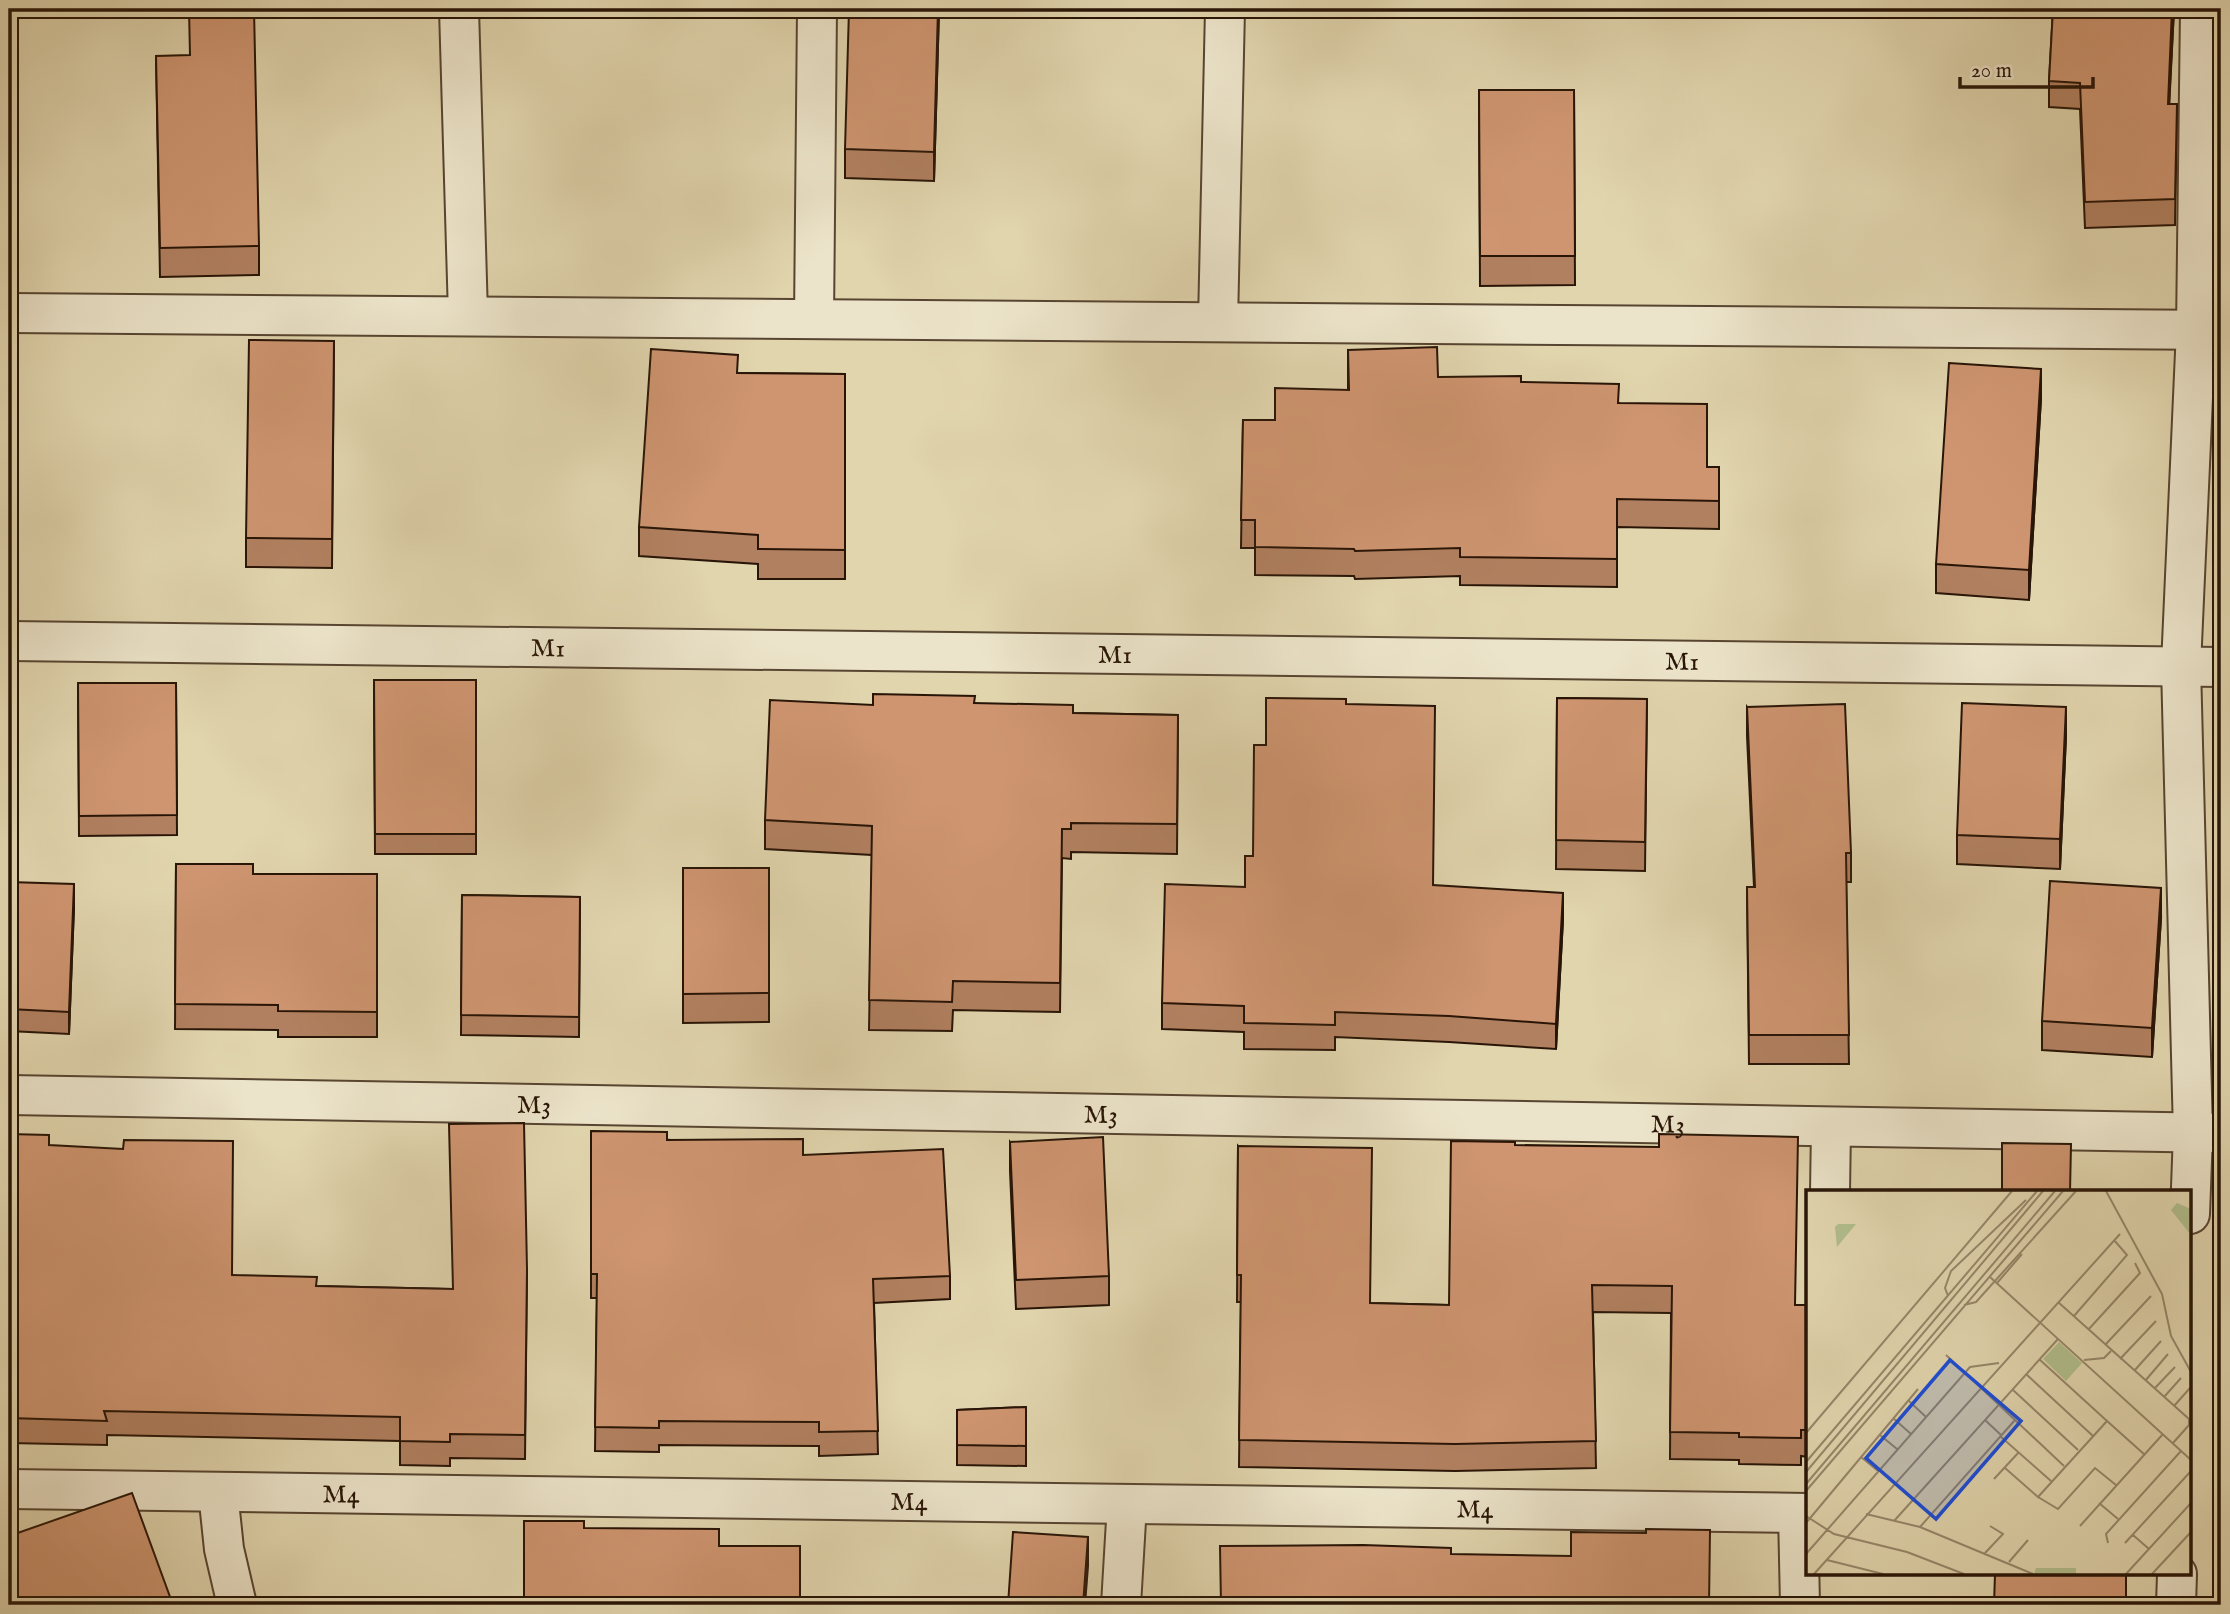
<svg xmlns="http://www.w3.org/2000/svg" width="2230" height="1614" viewBox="0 0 2230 1614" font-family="'IM FELL English',serif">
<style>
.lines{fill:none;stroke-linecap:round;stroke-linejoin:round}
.minor-casing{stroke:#574531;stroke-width:42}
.minor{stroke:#ece4ca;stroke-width:38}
.wall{fill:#b18060;stroke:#291507;stroke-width:2}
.shaded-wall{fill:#90684e;stroke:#291507;stroke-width:2}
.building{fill:#ce9570;stroke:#291507;stroke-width:2}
.labels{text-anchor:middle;stroke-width:5;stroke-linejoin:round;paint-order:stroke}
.street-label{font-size:26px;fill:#291507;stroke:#ece4ca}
.inset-road{fill:none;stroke:#97886b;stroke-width:2}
.view{fill:#1d4ed8;fill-opacity:0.15;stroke:#1d4ed8;stroke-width:3.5}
.inset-edge{fill:none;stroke:#291507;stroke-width:3.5}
</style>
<rect width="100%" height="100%" fill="#e1d5ae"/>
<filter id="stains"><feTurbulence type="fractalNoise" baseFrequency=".00286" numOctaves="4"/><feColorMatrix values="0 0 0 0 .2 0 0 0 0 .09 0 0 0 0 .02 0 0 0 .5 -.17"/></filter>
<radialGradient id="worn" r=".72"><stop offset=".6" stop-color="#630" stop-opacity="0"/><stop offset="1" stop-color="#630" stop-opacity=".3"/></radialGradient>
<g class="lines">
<g class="minor-casing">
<g id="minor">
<path d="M 459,9 L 468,315"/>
<path d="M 9,313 L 2221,330"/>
<path d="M 814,319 L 817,9"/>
<path d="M 1218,322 L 1225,9"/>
<path id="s1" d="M 9,641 L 2221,667"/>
<path id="s2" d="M 9,1095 L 2221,1133"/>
<path d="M 1830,1192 L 1831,1127"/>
<path d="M 2190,1214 L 2193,1133 L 2181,666 L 2196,330 L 2200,9"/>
<path id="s3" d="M 9,1489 L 1808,1513"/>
<path d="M 218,1492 L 224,1549 L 237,1605"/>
<path d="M 1798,1513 L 1800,1605"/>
<path d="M 1121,1605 L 1127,1504"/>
<path d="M 2176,1605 L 2177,1574"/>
</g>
</g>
<use href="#minor" class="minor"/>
</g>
<path class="wall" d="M 939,9 L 934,181 L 845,178 L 845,149 Z
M 2053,9 L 2174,9 L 2169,104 L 2177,104 L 2175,225 L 2085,228 L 2080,109 L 2049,107 L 2049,81 Z
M 156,56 L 259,246 L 259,275 L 160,277 Z
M 1479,90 L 1574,90 L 1575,285 L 1480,286 Z
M 2221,92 L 2221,309 L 2218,308 Z
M 334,341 L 332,568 L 246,567 L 246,538 Z
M 1348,350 L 1438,377 L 1521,382 L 1619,403 L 1707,467 L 1719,467 L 1719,529 L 1617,527 L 1617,587 L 1460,585 L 1460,576 L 1355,579 L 1354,576 L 1255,575 L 1255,548 L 1241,548 L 1243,420 L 1275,420 L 1348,390 Z
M 738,373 L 845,374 L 845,579 L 758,579 L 758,564 L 639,556 L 639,527 Z
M 2041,398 L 2029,600 L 1936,593 L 1936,564 Z
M 374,680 L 476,680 L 476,854 L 375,854 Z
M 78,683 L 176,683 L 177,835 L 79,836 Z
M 1557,698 L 1647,699 L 1645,871 L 1556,869 Z
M 974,703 L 1073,713 L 1178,715 L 1177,854 L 1071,852 L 1071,859 L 1062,858 L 1060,1012 L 953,1010 L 952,1031 L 869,1030 L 872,855 L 765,849 L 765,820 L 873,705 Z
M 1346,704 L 1433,885 L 1563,919 L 1556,1049 L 1449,1042 L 1335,1037 L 1335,1050 L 1244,1049 L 1244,1032 L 1162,1029 L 1162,1003 L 1245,887 L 1253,856 L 1266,745 Z
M 1747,707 L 1851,853 L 1851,882 L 1846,882 L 1849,1064 L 1749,1064 L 1747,887 L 1754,887 L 1747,736 Z
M 2066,736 L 2060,869 L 1957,864 L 1957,835 Z
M 176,864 L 253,874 L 377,874 L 377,1037 L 278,1037 L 278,1030 L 175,1029 Z
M 683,868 L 769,868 L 769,1022 L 683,1023 Z
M 9,882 L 74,907 L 69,1034 L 9,1031 Z
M 462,895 L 580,897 L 579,1037 L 461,1035 Z
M 2161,918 L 2152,1057 L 2042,1050 L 2042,1021 Z
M 591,1131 L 803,1155 L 950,1276 L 950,1299 L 874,1303 L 878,1454 L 819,1456 L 819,1446 L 659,1445 L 659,1452 L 595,1451 L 597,1298 L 591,1298 Z
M 9,1134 L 49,1145 L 232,1275 L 317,1286 L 452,1289 L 527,1269 L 525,1459 L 450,1458 L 450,1466 L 400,1465 L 400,1441 L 107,1435 L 107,1445 L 9,1443 Z
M 1010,1142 L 1109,1276 L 1109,1305 L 1016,1309 L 1010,1171 Z
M 1515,1145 L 1796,1305 L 1808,1305 L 1808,1457 L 1801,1456 L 1801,1465 L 1739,1464 L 1739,1460 L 1670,1459 L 1671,1313 L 1593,1312 L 1596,1468 L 1455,1471 L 1239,1467 L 1241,1302 L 1237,1302 L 1238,1146 L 1370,1303 L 1449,1305 Z
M 1026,1407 L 1026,1466 L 957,1465 L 957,1410 Z"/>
<path class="shaded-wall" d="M 938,9 L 939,12 L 934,181 L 934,152 Z
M 2172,9 L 2174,9 L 2168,130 L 2168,104 Z
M 2041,369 L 2041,398 L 2029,600 L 2029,570 Z
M 2066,707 L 2066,736 L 2060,869 L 2060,839 Z
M 74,884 L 74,907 L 69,1034 L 69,1012 Z
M 2161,888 L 2161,918 L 2152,1057 L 2152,1028 Z
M 1563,893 L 1563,919 L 1556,1049 L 1556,1024 Z
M 1088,1537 L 1088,1566 L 1085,1605 L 1083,1605 Z"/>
<path class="building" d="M 189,9 L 254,9 L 259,246 L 160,248 L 156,56 L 190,55 Z
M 849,9 L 938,9 L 934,152 L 845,149 Z
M 2053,9 L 2172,9 L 2168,104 L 2177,104 L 2175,199 L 2085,202 L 2080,83 L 2049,81 Z
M 1479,90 L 1574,90 L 1575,256 L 1480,256 Z
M 2220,92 L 2221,92 L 2221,271 L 2218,271 Z
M 249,340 L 334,341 L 332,539 L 246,538 Z
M 1437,347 L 1438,377 L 1521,376 L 1521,382 L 1619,384 L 1618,403 L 1707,404 L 1707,467 L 1719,467 L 1719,501 L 1617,499 L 1617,559 L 1460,557 L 1460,548 L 1355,551 L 1354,549 L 1255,547 L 1255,520 L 1241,520 L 1243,420 L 1275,420 L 1275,388 L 1349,390 L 1348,350 Z
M 651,349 L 738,355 L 737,373 L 845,374 L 845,550 L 758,549 L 758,535 L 639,527 Z
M 1949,363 L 2041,369 L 2029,570 L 1936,564 Z
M 374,680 L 476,680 L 476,834 L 375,834 Z
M 78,683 L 176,683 L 177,815 L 79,816 Z
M 873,694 L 975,696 L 974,703 L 1073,705 L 1073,713 L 1178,715 L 1177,824 L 1071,823 L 1071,829 L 1062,829 L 1060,983 L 953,981 L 952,1002 L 869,1000 L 872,826 L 765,820 L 770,700 L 873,705 Z
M 1266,698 L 1346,699 L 1346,704 L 1435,706 L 1433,885 L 1563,893 L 1556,1024 L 1449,1016 L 1335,1012 L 1335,1025 L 1244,1023 L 1244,1006 L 1162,1003 L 1165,884 L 1245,887 L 1245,856 L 1253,856 L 1254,745 L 1266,745 Z
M 1557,698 L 1647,699 L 1645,842 L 1556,840 Z
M 1962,703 L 2066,707 L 2060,839 L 1957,835 Z
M 1845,704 L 1851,853 L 1846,853 L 1849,1035 L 1749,1035 L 1747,887 L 1755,887 L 1747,707 Z
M 176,864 L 253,864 L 253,874 L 377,874 L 377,1012 L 278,1011 L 278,1005 L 175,1004 Z
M 683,868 L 769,868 L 769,993 L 683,994 Z
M 2050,881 L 2161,888 L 2152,1028 L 2042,1021 Z
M 9,882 L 74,884 L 69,1012 L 9,1009 Z
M 462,895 L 580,897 L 579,1017 L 461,1015 Z
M 524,1123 L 527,1269 L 525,1435 L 450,1434 L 450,1442 L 400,1441 L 400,1417 L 104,1411 L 107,1421 L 9,1418 L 9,1134 L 49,1135 L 49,1145 L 123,1149 L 124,1140 L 233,1141 L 232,1275 L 317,1277 L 316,1286 L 453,1289 L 449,1124 Z
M 591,1131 L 667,1132 L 667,1140 L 803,1139 L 803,1155 L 943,1149 L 950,1276 L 873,1279 L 878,1431 L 819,1432 L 819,1422 L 659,1421 L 659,1428 L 595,1427 L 597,1274 L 591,1274 Z
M 1659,1134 L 1798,1137 L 1795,1305 L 1808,1305 L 1808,1430 L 1801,1430 L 1801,1438 L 1739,1437 L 1739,1433 L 1670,1432 L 1672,1286 L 1592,1285 L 1596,1441 L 1455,1444 L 1239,1440 L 1241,1275 L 1237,1275 L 1238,1146 L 1372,1148 L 1370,1303 L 1449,1305 L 1451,1141 L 1515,1142 L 1515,1145 L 1659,1147 Z
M 1103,1137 L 1109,1276 L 1016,1280 L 1010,1142 Z
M 2002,1143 L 2071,1144 L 2070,1192 L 2002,1192 Z
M 1026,1407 L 1026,1446 L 957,1445 L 957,1410 Z
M 132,1493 L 173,1605 L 9,1605 L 9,1536 Z
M 524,1521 L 584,1521 L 584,1528 L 719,1529 L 719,1546 L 800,1546 L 800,1605 L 524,1605 Z
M 1646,1529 L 1710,1530 L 1709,1605 L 1221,1605 L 1220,1546 L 1363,1545 L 1451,1548 L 1451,1554 L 1571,1556 L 1571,1532 L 1646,1533 Z
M 1013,1532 L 1088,1537 L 1083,1605 L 1008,1605 Z
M 1995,1574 L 2126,1574 L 2126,1605 L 1994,1605 Z"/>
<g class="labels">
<g class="street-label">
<text dy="9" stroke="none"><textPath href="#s1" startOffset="539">M1</textPath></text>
<text dy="9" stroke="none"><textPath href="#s1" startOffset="1106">M1</textPath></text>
<text dy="9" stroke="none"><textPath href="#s1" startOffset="1673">M1</textPath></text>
<text dy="9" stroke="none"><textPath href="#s2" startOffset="525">M3</textPath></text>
<text dy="9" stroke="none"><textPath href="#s2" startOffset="1092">M3</textPath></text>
<text dy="9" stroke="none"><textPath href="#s2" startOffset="1659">M3</textPath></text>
<text dy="9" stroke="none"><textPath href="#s3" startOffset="332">M4</textPath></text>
<text dy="9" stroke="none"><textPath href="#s3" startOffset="900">M4</textPath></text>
<text dy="9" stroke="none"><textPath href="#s3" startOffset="1466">M4</textPath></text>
</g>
</g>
<g transform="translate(1806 1190)">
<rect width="385" height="385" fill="#e1d5ae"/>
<path d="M 371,13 L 385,19 L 384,44 L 365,20 Z" fill="#b1be8c"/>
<path d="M 32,34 L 50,34 L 31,57 L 29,37 ZM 253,152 L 276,173 L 260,191 L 237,169 Z" fill="#b1be8c"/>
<path d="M 230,378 L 270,378 L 270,384 L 228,384 Z" fill="#b1be8c"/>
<path class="inset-road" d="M 300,1 L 356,104 L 365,146 L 385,182M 184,87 L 385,270M 191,93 L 216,64M 142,106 L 139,98 L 145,81 L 220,10M 252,112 L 383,229 L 383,235 L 367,253M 158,115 L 170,112 L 270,1M 268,126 L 321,65 L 308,50M 282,140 L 334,83 L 329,73M 299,155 L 345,106M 140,165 L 258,276M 233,169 L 301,231M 314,169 L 350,131M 278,170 L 298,168 L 305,161M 328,181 L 355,151M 220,184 L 287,246M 339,191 L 362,164M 348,199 L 369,177M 207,200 L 272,260M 358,207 L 375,188M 103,211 L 120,227M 368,216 L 384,198M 87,228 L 105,244M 179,230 L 195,245M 0,243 L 206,1M 74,245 L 91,259M 194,246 L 245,291M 55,267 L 72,281M 0,272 L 231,1M 199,278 L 232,307 L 301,231 L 339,265M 0,282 L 237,1M 188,289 L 213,262M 0,294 L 249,1M 0,301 L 257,1M 232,307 L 252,319 L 289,278 L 310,295M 293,313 L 312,329M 60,324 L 114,337 L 227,384M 0,326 L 28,344 L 101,362 L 158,384M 88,331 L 252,149M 0,333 L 112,199M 274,336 L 357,244M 114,337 L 209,230M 327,345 L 343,359M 302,353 L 300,344 L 375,261M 319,353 L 385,281M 179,363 L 197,344 L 184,336M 0,364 L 164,177 L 193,173M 21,370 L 77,384M 203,372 L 222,350M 8,384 L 314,44M 320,384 L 385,313M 346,384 L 385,342"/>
<path class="view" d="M 144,170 L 215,231 L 130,329 L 60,268 Z"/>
<rect width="385" height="385" class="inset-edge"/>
</g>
<rect width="2230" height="1614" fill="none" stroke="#e1d5ae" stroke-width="35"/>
<rect x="10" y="10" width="2209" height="1593" fill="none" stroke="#291507" stroke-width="3.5"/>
<rect x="18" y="18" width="2195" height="1579" fill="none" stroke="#291507" stroke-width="2"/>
<path d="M1960 77v10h133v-10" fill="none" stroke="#291507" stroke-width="3.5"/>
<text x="1971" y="77" font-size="21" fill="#291507" stroke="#ece4ca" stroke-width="5" paint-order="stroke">20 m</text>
<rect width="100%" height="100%" filter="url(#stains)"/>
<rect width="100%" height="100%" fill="url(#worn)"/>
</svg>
